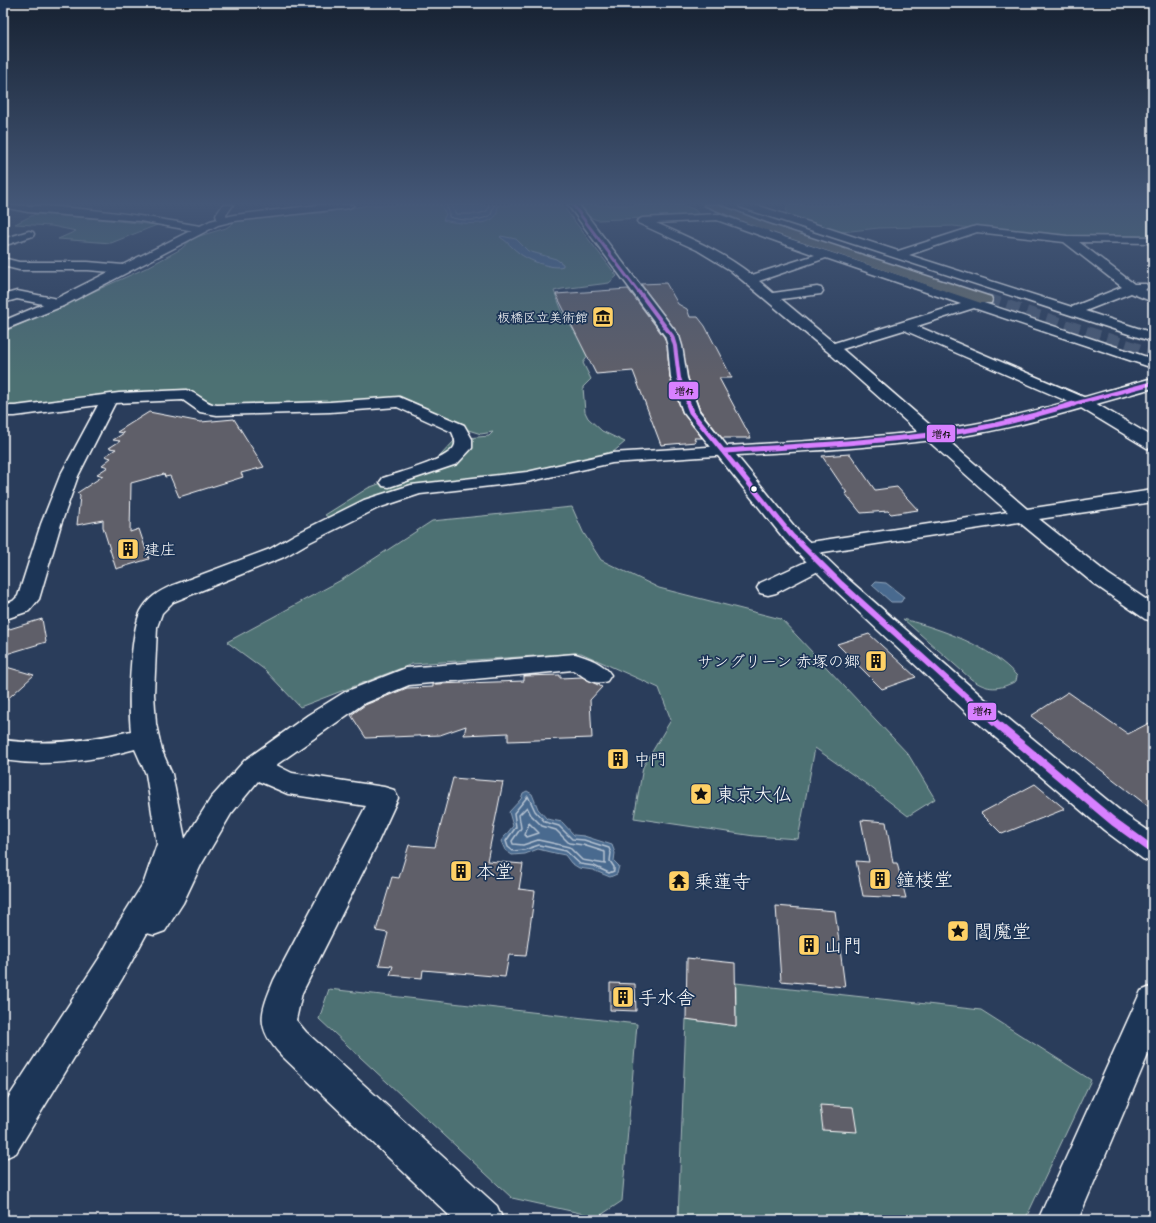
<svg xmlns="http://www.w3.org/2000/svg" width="1156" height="1223" viewBox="0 0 1156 1223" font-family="'Indie Flower','Klee One',sans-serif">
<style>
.green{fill:#4e7173;stroke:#a6b8b9}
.water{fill:#496a8f;stroke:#92a6bc}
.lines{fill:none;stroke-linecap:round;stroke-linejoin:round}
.shore-far1{stroke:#b6c3d2;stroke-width:1}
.shore{stroke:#b6c3d2;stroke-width:1.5}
.building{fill:#5f5e69;stroke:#fff}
.trunk-tunnel{stroke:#4a5a74;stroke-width:14;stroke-dasharray:14 7;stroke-linecap:butt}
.minor-casing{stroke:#fff;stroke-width:3}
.tertiary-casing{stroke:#fff;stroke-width:3}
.trunk-casing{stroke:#fff;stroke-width:3}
.minor{fill:#1d3557;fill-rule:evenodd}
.tertiary{fill:#1d3557;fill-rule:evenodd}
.trunk{fill:#6b706d;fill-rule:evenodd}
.bus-1-far4-casing{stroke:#1d3557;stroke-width:4.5}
.bus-1-far3-casing{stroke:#1d3557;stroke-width:6}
.bus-1-far2-casing{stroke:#1d3557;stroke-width:8}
.bus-1-far1-casing{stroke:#1d3557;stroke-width:9}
.bus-1-casing{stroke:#1d3557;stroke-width:10}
.bus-1-far4{stroke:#d880ff;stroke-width:3}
.bus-1-far3{stroke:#d880ff;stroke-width:4}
.bus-1-far2{stroke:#d880ff;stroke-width:5}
.bus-1-far1{stroke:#d880ff;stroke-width:6}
.bus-1{stroke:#d880ff;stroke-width:8}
.bus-dot{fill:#fff;stroke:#1d3557;stroke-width:1.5}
.labels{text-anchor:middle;stroke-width:3.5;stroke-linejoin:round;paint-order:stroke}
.far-poi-label{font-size:13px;fill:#fff;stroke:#1d3557;text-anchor:end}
.poi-label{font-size:16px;fill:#fff;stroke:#1d3557;text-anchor:start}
.near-poi-label{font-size:19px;fill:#fff;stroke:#1d3557;text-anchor:start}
.line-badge{stroke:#1d3557;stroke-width:1.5}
.pale-badge-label{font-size:11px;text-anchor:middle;font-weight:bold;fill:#111}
</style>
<rect width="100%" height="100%" fill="#2a3d5b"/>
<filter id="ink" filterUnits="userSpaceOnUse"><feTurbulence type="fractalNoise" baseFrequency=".025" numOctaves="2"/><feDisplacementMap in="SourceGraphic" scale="8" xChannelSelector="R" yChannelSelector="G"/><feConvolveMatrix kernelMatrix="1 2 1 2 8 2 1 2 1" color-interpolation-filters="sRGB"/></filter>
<g filter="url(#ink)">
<path class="green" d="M 369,205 L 562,205 L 617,276 L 609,283 L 562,289 L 554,291 L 565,318 L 590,353 L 583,363 L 591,379 L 583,387 L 585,412 L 588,418 L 602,431 L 625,442 L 612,453 L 530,480 L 416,489 L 338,524 L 325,515 L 368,488 L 421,468 L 440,456 L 456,439 L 489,436 L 493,432 L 481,434 L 462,428 L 400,398 L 322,404 L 212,406 L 204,399 L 196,395 L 3,407 L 3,332 L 146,268 L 181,249 L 193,238 L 226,228 L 236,221 L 276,215 L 320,213 Z
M 576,205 L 681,205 L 694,209 L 699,214 L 669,217 L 597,220 L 580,213 Z
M 787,205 L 1153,205 L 1153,238 L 1076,239 L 953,226 L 879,228 L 841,232 L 809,223 L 786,214 Z
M 35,214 L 79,217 L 157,225 L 111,243 L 58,239 L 76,231 L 52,226 L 15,224 Z
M 572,507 L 583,532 L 601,560 L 659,588 L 781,619 L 908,754 L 935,799 L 908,816 L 869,786 L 815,748 L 798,839 L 754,836 L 634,818 L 643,767 L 671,720 L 659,688 L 581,653 L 412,664 L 300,707 L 265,670 L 227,642 L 343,579 L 432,521 Z
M 903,619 C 941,629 991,646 1017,676 L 1016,681 C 999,690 988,691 971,679 Z
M 736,983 L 981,1010 L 1091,1080 L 1025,1220 L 678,1220 L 686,1019 L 736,1026 Z
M 329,989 L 637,1024 L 622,1201 L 598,1217 L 512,1198 L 319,1019 Z"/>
<path class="water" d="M 440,205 L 498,205 C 498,208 497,213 496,215 C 489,228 455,223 443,220 L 446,214 Z
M 501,236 L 516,239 L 528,251 L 556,259 L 563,264 L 563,266 C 553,270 527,260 519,253 C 512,248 507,241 500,237 Z
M 875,582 L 886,583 L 904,597 L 901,602 L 891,602 L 872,585 Z
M 527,791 L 532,794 L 538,809 L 547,819 L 562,822 L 574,835 L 584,836 L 612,845 L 615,853 L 614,861 L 619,866 L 617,874 L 610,877 L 593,870 L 579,868 L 571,863 L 565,855 L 550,852 L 538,849 L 525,854 L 512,855 L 505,850 L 501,841 L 513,826 L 509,812 L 521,799 L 523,793 Z"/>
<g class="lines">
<path class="shore-far1" d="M 446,205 L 449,212 L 449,217 C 462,221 479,222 491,215 L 494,205
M 451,205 L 456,214 L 478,214 L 487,211 L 489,205"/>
<path class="shore" d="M 528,796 L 535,811 L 545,822 L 559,826 L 572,839 L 584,840 L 609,848 L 611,853 L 610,861 L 614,867 L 614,871 L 609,873 L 594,866 L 580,864 L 566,851 L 539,845 L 524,850 L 513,851 L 508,847 L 506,841 L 516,827 L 514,813 Z
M 527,807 L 531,815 L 542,826 L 556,830 L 569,843 L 583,845 L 605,852 L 605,864 L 582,860 L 569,847 L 552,843 L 538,840 L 523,845 L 513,844 L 512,841 L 521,828 L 519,815 Z
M 529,823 L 539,833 L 527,837 L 525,835 Z"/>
</g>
<path class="building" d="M 666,283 L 678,304 L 687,309 L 690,317 L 698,317 L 705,326 L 732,378 L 719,378 L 751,438 L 722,438 L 700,410 L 688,378 L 680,336 L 641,284 Z
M 628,289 L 664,337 L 667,346 L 670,378 L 682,412 L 702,438 L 694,438 L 696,442 L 661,445 L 633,371 L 596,374 L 556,294 Z
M 149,412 L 201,422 L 234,419 L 264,467 L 241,473 L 243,477 L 179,497 L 170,476 L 165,477 L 164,474 L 131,483 L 130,532 L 139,529 L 149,559 L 116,569 L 103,527 L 103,520 L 77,525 L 80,496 L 77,493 L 103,476 L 97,474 L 108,467 L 102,465 L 111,458 L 105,456 L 116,449 L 109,448 L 120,441 L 113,440 L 124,433 L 117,432 Z
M 850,454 L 875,490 L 897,487 L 918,510 L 891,514 L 888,511 L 861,513 L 845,493 L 847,493 L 822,456 Z
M 42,619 L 46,642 L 3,655 L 3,631 Z
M 869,634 L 916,677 L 882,689 L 837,644 Z
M 3,666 L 34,675 L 3,703 Z
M 560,675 L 560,678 L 582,677 L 602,687 L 590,700 L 592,738 L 508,741 L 508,733 L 464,735 L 466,726 L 440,735 L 366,738 L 351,715 L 365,705 L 407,688 L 433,687 L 433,684 L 437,684 L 524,681 L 524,676 Z
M 1068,692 L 1128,734 L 1153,721 L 1153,810 L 1031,716 Z
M 453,778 L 503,782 L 487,861 L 523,864 L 519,889 L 535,891 L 526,956 L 509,955 L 505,977 L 423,970 L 422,978 L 390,975 L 393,966 L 379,965 L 388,933 L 376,931 L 392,877 L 399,878 L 409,845 L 435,847 Z
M 1035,784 L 1065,809 L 1002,834 L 981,813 Z
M 861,820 L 886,822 L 893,863 L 897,863 L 906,898 L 863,896 L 856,861 L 869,862 Z
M 776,906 L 835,911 L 845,987 L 781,981 Z
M 687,958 L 735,963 L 736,1026 L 686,1019 Z
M 610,983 L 635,984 L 636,1011 L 610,1010 Z
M 820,1105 L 853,1107 L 857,1132 L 823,1130 Z"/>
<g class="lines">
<path class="trunk-tunnel" d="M 986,300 L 1153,355"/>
<g class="minor-casing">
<path id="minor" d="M 3,205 C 69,205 135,214 200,226 L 205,229 L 200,232 L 140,221 L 28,212 L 3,207 Z
M 223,205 L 233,205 L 226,215 L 227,220 L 222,223 L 218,222 L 216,215 Z
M 739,205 L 756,205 L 898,251 L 976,226 L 1067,236 L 1153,237 L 1153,243 L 1079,242 L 1134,284 L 1146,284 L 1148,287 L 1145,290 L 1153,293 L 1153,302 L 1131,293 L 1085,311 L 1153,333 L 1153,342 L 740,207 ZM 977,232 L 1064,242 L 1122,287 L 1072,307 L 909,255 Z
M 718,214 L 757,227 L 756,225 L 757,223 L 765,223 L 769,232 L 1153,359 L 1153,368 L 974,308 L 917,326 L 1088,399 L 1153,437 L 1153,449 L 1147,448 L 1076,405 L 904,330 L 842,349 L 1027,509 L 1153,490 L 1153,502 L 1039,519 L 1108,574 L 1153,604 L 1153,621 L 1145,619 L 1094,584 L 1019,522 L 804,555 L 797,553 L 794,549 L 797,545 L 804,543 L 1008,512 L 827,351 L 730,270 L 697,250 L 638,223 L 637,221 L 642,218 ZM 717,220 L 815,255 L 752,275 C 723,252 690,238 656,223 ZM 826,258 L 961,304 L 834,343 L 781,299 L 821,294 L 823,291 L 821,288 L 817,287 L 773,293 L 759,281 Z
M 29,231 L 33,232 L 34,234 L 33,236 L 3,246 L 3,239 Z
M 3,258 L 19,262 L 88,262 L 123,265 L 127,266 L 129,269 L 127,272 L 123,273 L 88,270 L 19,270 L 3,266 Z
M 17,291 L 63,300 L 64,303 L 63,306 L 58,307 L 17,299 L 3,303 L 3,295 Z
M 186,390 C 198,393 205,404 217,405 L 330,402 L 399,397 L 464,425 L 472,439 L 472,448 L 457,464 L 389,487 L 383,486 L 380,482 L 383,478 C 398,473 447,460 454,447 C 457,442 454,437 452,432 L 397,407 L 330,412 L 217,415 L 200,412 L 183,400 L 115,403 L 78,476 L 61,524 L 39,599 L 29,611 L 3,620 L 3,605 L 13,601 L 18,596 L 41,524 L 60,476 L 98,405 L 15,416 L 3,416 L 3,406 L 15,406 L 119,393 Z
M 723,446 L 729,447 L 732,451 L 729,455 L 612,463 L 527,482 L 420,494 L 378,508 L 308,543 L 284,557 L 173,602 L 162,613 L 157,627 L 154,694 L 156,724 L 162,751 L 172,774 L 185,839 L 211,798 L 245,760 L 308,715 L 345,692 L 406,668 L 575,654 C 588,658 604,663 611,675 L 607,681 C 592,686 586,677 573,670 L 409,685 L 363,704 L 276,765 L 292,773 L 384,787 L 394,790 L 398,798 L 376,846 L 302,993 L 296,1020 L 306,1032 L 497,1206 L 503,1220 L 454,1220 L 282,1056 C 255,1027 260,1014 274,980 L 366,806 L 288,794 L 258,781 L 231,814 L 201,865 L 183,903 L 165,931 L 154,935 L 147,933 L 122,979 L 16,1153 L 3,1159 L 3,1106 L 100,957 L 119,922 L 144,882 L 157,844 L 146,774 L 135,749 C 91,761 49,767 3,760 L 3,740 C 47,746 88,741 131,731 C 128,705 130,633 141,611 C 148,598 158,592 171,586 L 270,549 L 294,535 L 364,500 L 411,485 L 527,472 L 612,453 Z
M 819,557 L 826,559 L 829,563 L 826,567 L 776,593 L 768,595 L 760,593 L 757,588 L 760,583 L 812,559 Z
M 1153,986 L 1153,1043 L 1078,1220 L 1038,1220 L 1141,991 Z"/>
</g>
<g class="tertiary-casing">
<path id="tertiary" d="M 318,205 L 354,205 L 349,208 L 234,221 L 218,225 L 63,306 L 3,330 L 3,321 L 53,300 L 210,221 L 234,215 Z
M 568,205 L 579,205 L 679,336 L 682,346 L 687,378 L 699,411 L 727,446 C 804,441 881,438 956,427 C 1023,417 1088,395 1153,378 L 1153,388 C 1090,405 1021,428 956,437 C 883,447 809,451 736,455 L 799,532 L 848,579 L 987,701 L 1124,814 L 1153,834 L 1153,863 L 1143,859 L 1104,830 L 969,715 L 834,589 L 785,540 L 683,412 L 671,378 L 668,346 L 665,336 Z"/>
</g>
<g class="trunk-casing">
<path id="trunk" d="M 704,205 L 719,205 L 765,223 L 991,297 L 992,300 L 991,303 L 981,303 L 757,227 Z"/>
</g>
<use href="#minor" class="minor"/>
<use href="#tertiary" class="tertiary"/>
<use href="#trunk" class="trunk"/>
<g class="bus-1-far4-casing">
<path id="bus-1-far4" d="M 573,205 L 640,294"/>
</g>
<g class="bus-1-far3-casing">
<path id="bus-1-far3" d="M 640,293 L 672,336 L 675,346 L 679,378 L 689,405
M 1070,405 L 1153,383"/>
</g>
<g class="bus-1-far2-casing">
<path id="bus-1-far2" d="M 688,404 L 691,412 L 792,536 L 802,545
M 723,451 C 801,446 878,442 956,432 C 995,427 1035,415 1074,404"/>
</g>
<g class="bus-1-far1-casing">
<path id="bus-1-far1" d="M 801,544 L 841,584 L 994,722"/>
</g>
<g class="bus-1-casing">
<path id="bus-1" d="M 993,721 L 1114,822 L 1153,850"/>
</g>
<use href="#bus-1-far4" class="bus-1-far4"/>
<use href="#bus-1-far3" class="bus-1-far3"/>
<use href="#bus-1-far2" class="bus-1-far2"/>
<use href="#bus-1-far1" class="bus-1-far1"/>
<use href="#bus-1" class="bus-1"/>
</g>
</g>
<linearGradient id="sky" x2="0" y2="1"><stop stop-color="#172232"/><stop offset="0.54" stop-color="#445777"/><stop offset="1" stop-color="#445777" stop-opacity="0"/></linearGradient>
<rect width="1156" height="377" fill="url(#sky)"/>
<defs>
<g id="museum-square" transform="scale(1.15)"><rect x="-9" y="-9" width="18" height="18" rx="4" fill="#ffd166" stroke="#1d3557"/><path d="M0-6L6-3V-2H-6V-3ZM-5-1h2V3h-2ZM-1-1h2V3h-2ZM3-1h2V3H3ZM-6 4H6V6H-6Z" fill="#111"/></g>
<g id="building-square" transform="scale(1.15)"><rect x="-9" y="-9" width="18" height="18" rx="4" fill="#ffd166" stroke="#1d3557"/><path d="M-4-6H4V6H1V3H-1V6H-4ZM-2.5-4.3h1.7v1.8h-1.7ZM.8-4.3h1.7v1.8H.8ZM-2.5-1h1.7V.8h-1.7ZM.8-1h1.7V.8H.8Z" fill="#111"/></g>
<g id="sight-square" transform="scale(1.15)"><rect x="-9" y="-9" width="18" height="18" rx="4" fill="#ffd166" stroke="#1d3557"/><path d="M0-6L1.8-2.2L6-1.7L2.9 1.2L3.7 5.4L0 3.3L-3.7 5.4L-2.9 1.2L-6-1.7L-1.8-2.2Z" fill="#111"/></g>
<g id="temple-square" transform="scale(1.15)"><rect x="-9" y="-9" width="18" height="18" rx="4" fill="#ffd166" stroke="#1d3557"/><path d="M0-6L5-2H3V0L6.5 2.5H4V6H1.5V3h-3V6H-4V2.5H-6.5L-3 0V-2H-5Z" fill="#111"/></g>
</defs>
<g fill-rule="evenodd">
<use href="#museum-square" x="603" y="317"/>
<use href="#building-square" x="128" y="549"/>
<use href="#building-square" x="876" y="661"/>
<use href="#building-square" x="618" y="759"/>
<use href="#sight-square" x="701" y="794"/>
<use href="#building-square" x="461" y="871"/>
<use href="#building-square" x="880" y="879"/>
<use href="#temple-square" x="679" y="881"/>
<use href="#sight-square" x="958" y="931"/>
<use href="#building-square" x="809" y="945"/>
<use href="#building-square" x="623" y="997"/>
</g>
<circle class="bus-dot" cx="754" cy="489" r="3.5"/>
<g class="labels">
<g class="far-poi-label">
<text x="588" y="322">板橋区立美術館</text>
</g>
<g class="poi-label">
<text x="144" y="555">建庄</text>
<text x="860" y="667" text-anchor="end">サングリーン 赤塚の郷</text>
<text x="634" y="765">中門</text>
</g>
<g class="near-poi-label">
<text x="716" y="801">東京大仏</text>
<text x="476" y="878">本堂</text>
<text x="896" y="886">鐘楼堂</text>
<text x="694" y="888">乗蓮寺</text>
<text x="974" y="938">閻魔堂</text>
<text x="824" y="952">山門</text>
<text x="638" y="1004">手水舎</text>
</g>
</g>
<g class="line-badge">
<rect x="668" y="381" width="31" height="19" rx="4" fill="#d880ff"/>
<rect x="926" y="424" width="30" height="19" rx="4" fill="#d880ff"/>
<rect x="967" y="702" width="30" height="19" rx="4" fill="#d880ff"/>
</g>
<g class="pale-badge-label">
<text x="684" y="395">増17</text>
<text x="941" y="438">増17</text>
<text x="982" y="715">増17</text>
</g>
<rect width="1156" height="1223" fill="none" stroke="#1d3557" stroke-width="16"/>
<rect x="8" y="8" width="1140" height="1207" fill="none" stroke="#fff" stroke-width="1.5" filter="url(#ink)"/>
</svg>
